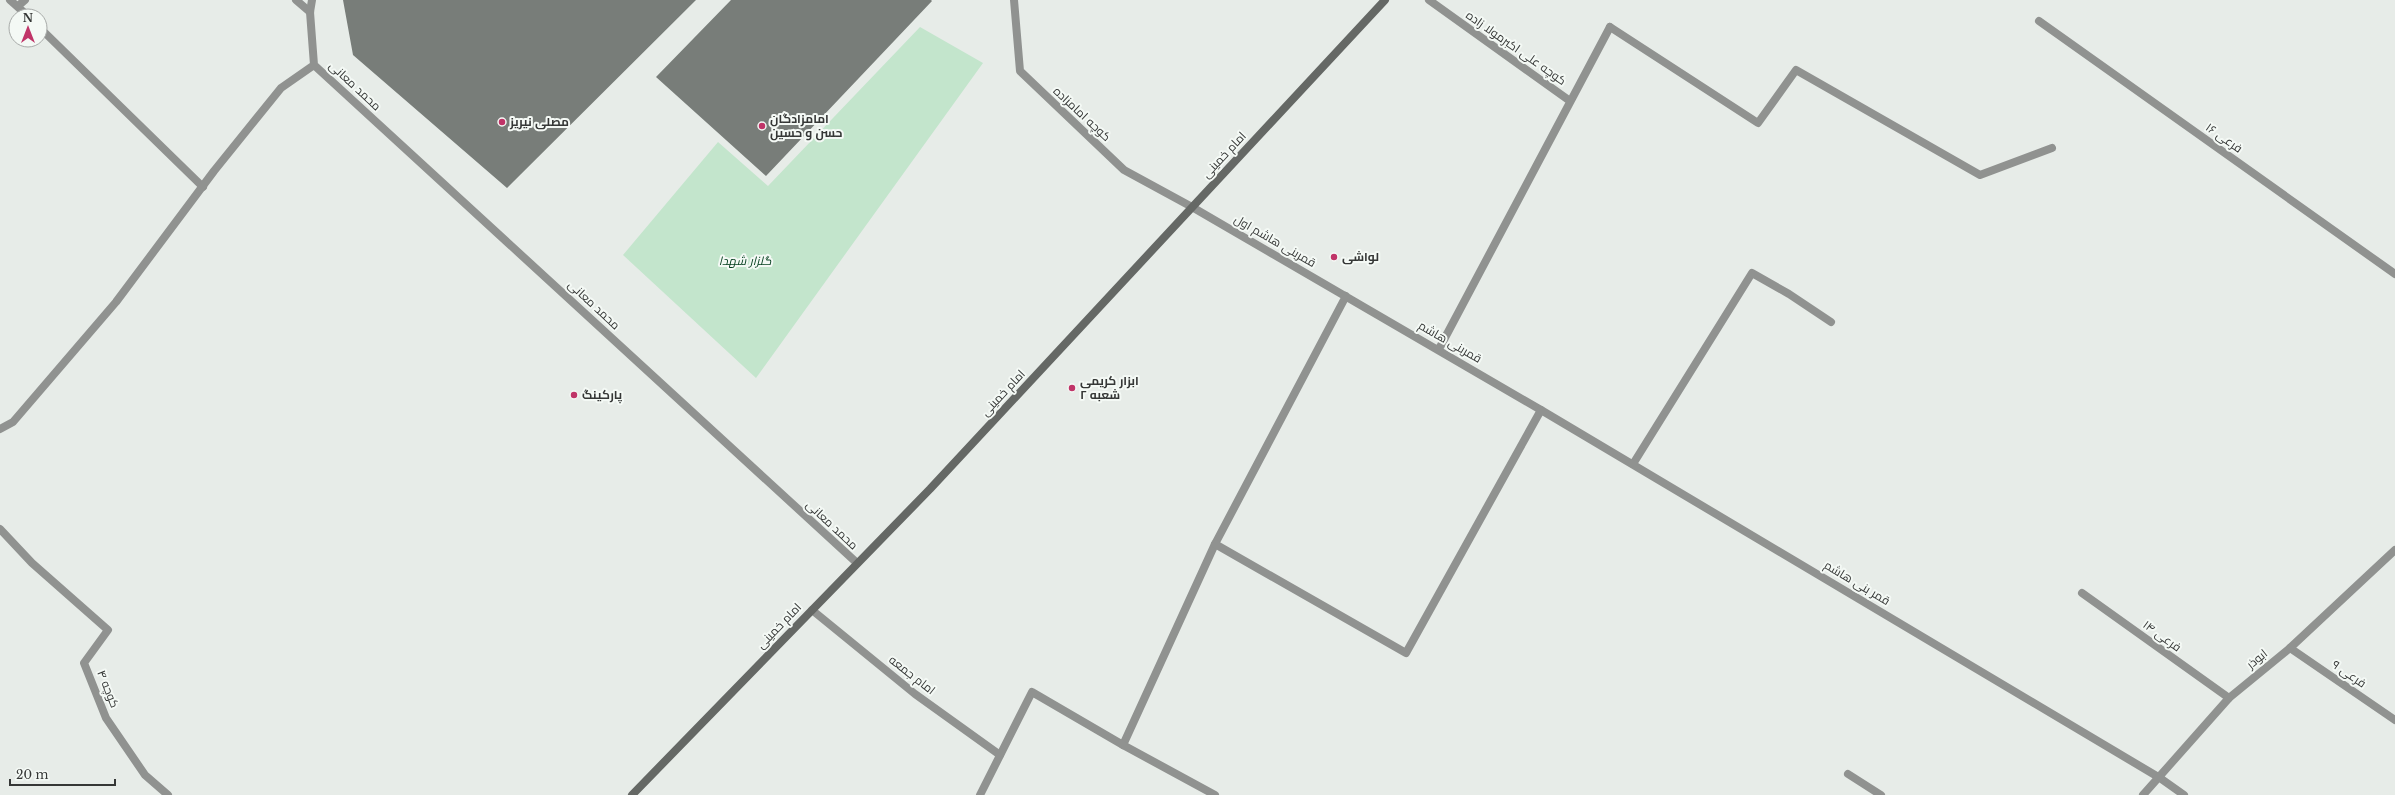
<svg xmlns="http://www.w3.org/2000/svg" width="2395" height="795" viewBox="0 0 2395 795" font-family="'Libre Baskerville',Cairo,serif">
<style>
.green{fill:#c3e5cc}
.building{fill:#787d79}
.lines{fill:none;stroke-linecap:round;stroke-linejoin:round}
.service{stroke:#909290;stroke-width:8}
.minor{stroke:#909290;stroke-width:8}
.tertiary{stroke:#909290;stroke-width:8}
.secondary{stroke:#656865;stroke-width:8}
.poi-dot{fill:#c03468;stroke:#f4f9f5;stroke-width:1.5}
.labels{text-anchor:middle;stroke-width:4;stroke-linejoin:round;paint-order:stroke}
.street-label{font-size:12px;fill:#353736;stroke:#f4f9f5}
.poi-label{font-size:12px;font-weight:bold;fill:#353736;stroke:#f4f9f5;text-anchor:start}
.park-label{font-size:12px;font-style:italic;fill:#003c1b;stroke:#f4f9f5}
</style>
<rect width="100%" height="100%" fill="#e7ece8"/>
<path class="green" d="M 920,27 L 983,63 L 756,378 L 623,255 L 718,142 L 768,186 Z"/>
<path class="building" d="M 343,0 L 696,0 L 507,188 L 353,55 Z
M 731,0 L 931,0 L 932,1 L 766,176 L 656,77 Z"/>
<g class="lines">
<path class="service" d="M 10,0 L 28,16
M 296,0 L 310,12
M 1014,0 L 1020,71 L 1124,170 L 1192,207 L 1541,410
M 1429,0 L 1570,101
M 18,6 L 25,0
M 2039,21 L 2395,274
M 40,28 L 203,187
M 1439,349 L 1610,27
M 1633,464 L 1752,273 L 1789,294 L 1831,322
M 2082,593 L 2229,698
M 812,610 L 915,694 L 1000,755
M 2290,648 L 2395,720
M 1123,745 L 1215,544 L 1346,296
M 1848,774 L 1881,795"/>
<path class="minor" d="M 312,0 L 310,12 L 314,65
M 1610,27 L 1758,123 L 1796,70 L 1980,175 L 2052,148
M 314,65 L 857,563
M 0,429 L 13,422 L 116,302 L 214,171 L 281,88 L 314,65
M 0,529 L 32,563 L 108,630 L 84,663 L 106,718 L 145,775 L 168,795
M 1215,544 L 1406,653 L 1541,410 L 2160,778
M 980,795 L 1032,692 L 1123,745 L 1215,795"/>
<path class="tertiary" d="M 2160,778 L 2184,795
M 2143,795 L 2229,698 L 2290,648 L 2395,550"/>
<path class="secondary" d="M 632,795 L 930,489 L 1385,0"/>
</g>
<g class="poi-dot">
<circle cx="502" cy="122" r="4"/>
<circle cx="762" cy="126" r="4"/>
<circle cx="1334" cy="257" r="4"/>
<circle cx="1072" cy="388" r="4"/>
<circle cx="574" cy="395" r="4"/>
</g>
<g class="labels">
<g class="street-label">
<text transform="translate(1516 48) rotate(35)" y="4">کوچه علی اکبرمولا زاده</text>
<text transform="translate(355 86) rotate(43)" y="4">محمد معانی</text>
<text transform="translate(1082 114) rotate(43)" y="4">کوچه امامزاده</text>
<text transform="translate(2224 138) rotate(35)" y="4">فرعی ۱۶</text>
<text transform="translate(1224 155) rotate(-47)" y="4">امام خمینی</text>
<text transform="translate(1275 241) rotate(30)" y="4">قمربنی هاشم اول</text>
<text transform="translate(594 305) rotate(43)" y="4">محمد معانی</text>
<text transform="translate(1450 342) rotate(30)" y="4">قمربنی هاشم</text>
<text transform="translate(1003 393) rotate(-47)" y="4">امام خمینی</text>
<text transform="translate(832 525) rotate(43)" y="4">محمد معانی</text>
<text transform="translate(1857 583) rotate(31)" y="4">قمر بنی هاشم</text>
<text transform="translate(779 626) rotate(-46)" y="4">امام خمینی</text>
<text transform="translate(2162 636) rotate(36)" y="4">فرعی ۱۴</text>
<text transform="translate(2257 659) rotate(-39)" y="4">ابوذر</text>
<text transform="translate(2349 674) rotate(34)" y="4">فرعی ۹</text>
<text transform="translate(912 675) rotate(38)" y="4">امام جمعه</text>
<text transform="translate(108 689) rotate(68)" y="4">کوچه ۴</text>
</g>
<g class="poi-label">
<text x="770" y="123">امامزادگان<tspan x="770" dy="14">حسن و حسین</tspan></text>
<text x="510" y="126">مصلی نیریز</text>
<text x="1342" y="261">لواشی</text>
<text x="1080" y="385">ابزار کریمی<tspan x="1080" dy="14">شعبه ۲</tspan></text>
<text x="582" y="399">پارکینگ</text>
</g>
<g class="park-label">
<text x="745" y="265">گلزار شهدا</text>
</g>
</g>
<g transform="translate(28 28)"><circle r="19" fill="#f4f9f5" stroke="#a8aba9"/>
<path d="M0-3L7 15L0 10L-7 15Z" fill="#c03468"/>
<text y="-6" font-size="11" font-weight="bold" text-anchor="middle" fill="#353736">N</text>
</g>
<path d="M10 779v6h105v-6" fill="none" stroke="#353736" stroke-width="2"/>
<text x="16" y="779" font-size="12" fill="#353736" stroke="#f4f9f5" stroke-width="3" paint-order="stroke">20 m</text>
</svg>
